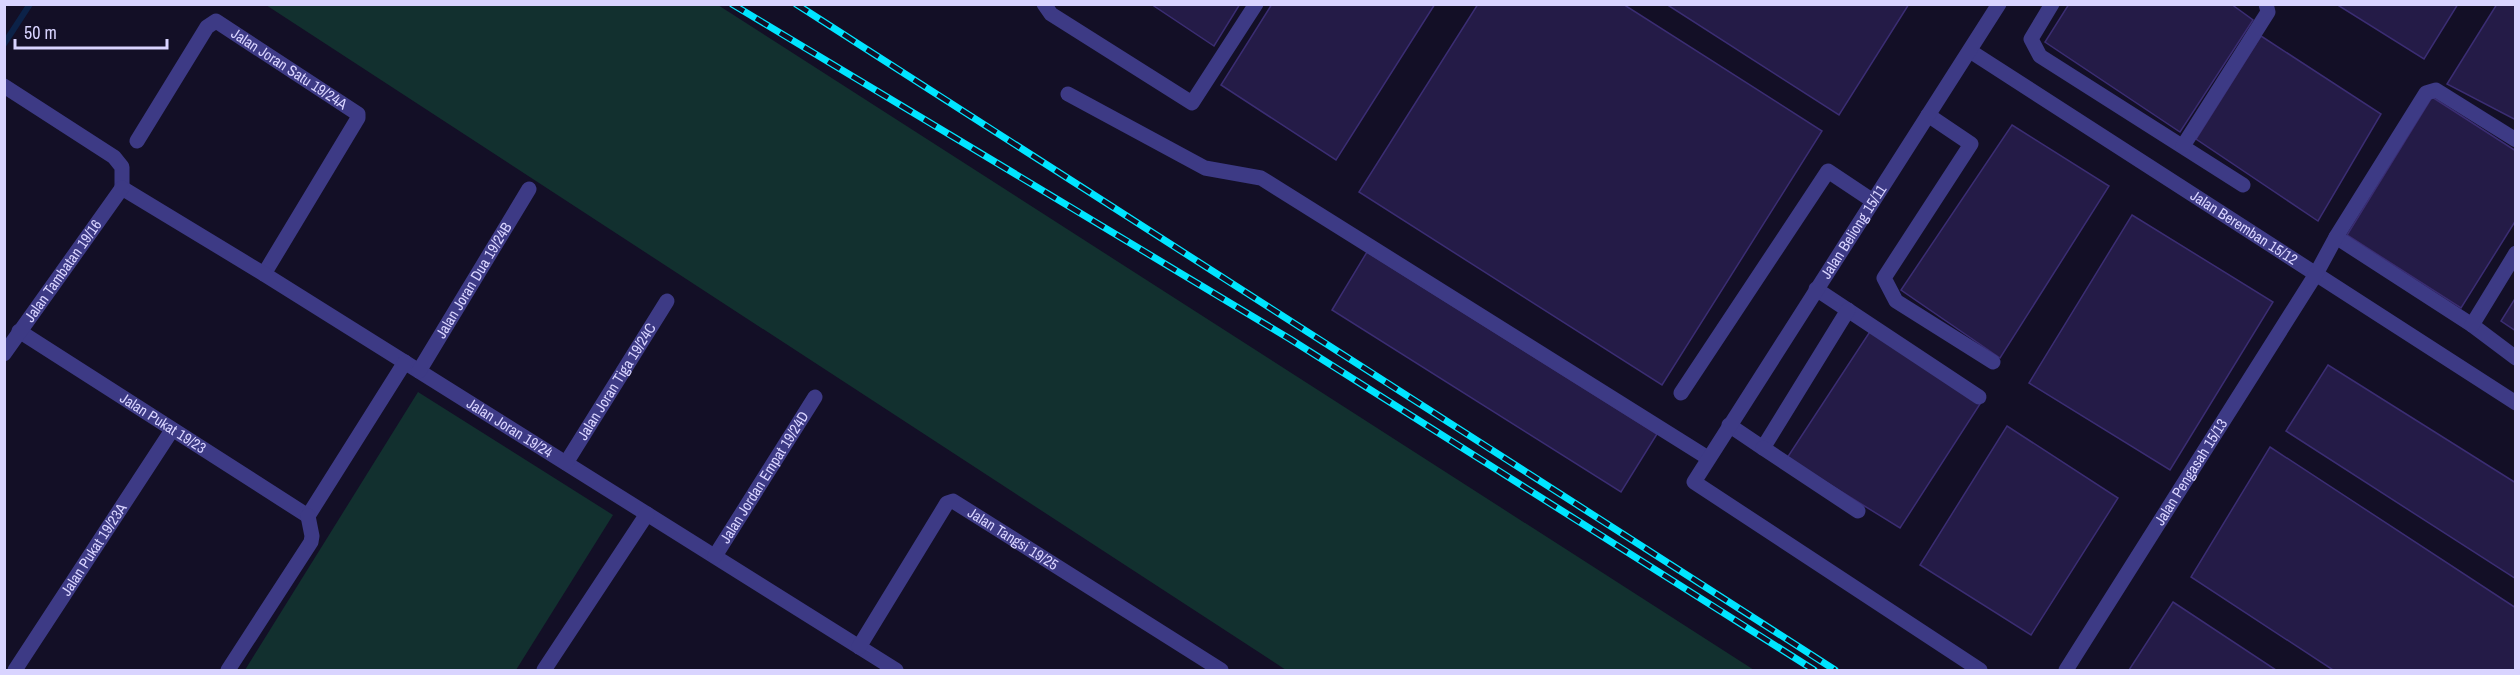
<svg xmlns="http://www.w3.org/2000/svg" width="2520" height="675" viewBox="0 0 2520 675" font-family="'Archivo Narrow',sans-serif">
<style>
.green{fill:#12302f}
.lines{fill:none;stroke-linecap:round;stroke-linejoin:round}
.stream{stroke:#0c2248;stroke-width:6}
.building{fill:#241b47;stroke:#3b2d73;stroke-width:1.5}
.minor{stroke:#3d3a85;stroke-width:15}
.rail-casing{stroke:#00e5ff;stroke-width:7}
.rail{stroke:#130f26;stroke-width:4.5;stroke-dasharray:14;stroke-linecap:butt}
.labels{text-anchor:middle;stroke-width:4.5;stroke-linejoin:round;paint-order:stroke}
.street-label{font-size:15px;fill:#d9d4ff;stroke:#130f26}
</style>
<rect width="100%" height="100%" fill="#130f26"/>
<path class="green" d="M 266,5 L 718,5 L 1754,670 L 1286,670 Z
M 418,392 L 613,515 L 516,670 L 245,670 Z"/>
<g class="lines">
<path class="stream" d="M 4,44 L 30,4"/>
</g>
<path class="building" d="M 1151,4 L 1240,4 L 1214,46 Z
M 1272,4 L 1435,4 L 1336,160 L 1221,85 Z
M 1478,4 L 1623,4 L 1822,131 L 1662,385 L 1359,192 Z
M 1666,4 L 1909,4 L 1839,115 Z
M 2069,4 L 2231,4 L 2253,20 L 2180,132 L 2045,42 Z
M 2336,4 L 2458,4 L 2424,59 Z
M 2497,4 L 2516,4 L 2516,120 L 2447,84 Z
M 2261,36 L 2381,114 L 2318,221 L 2196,139 Z
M 2432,97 L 2516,151 L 2516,220 L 2461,308 L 2347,235 Z
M 2012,125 L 2109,186 L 2000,358 L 1901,290 Z
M 2132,215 L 2273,302 L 2170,470 L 2029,383 Z
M 1367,252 L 1657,434 L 1621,492 L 1332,310 Z
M 2516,297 L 2516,331 L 2501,321 Z
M 1871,330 L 1980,404 L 1900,528 L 1787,458 Z
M 2328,365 L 2516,483 L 2516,579 L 2286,431 Z
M 2007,426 L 2118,498 L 2031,635 L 1920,565 Z
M 2270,447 L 2516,608 L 2516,670 L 2333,670 L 2191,577 Z
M 2173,602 L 2276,670 L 2129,670 Z"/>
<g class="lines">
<g class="minor">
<path d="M 1044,4 L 1051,14 L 1192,103 L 1256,4"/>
<path d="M 2052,4 L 2031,39 L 2040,56 L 2243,185"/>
<path id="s1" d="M 1970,51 L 2516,403"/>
<path d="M 4,86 L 114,157 L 122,167 L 122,188"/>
<path d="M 1068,94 L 1205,168 L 1261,178 L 1708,458"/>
<path d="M 1928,115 L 1971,144 L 1884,278 L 1896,301 L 1993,362"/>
<path id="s2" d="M 137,141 L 207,27 L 216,21 L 358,114 L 358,118 L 264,274"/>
<path d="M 2183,146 L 2268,12 L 2266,4"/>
<path id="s3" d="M 122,188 L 264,274 L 896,670"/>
<path d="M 2336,237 L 2472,325 L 2516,358"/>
<path d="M 1816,289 L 1979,397"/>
<path d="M 2472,325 L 2516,253"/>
<path id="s4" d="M 19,331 L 308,516"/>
<path id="s5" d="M 4,354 L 122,188"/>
<path id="s6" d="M 419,371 L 529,189"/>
<path d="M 1681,393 L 1828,171 L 1873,201"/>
<path d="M 1729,425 L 1763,448 L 1848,310"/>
<path d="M 1763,448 L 1858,511"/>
<path id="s7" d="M 566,463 L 667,301"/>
<path d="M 308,516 L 405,362"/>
<path id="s8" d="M 715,556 L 815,397"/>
<path id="s9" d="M 859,647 L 947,503 L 953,501 L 1221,670"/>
<path id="s10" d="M 15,670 L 172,430"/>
<path d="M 228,670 L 311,542 L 312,536 L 308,516"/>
<path d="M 544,670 L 647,514"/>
<path id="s11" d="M 1980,670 L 1694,482 L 1999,4"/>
<path id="s12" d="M 2066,670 L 2316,274 L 2336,237 L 2426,93 L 2436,90 L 2516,140"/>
</g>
<g class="rail-casing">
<path id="rail" d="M 732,4 L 1290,339 L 1814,670
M 796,4 L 1835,670"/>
</g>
<use href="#rail" class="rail"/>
</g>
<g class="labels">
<g class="street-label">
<text dy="5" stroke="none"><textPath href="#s2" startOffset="232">Jalan Joran Satu 19/24A</textPath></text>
<text dy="5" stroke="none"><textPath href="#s1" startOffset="326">Jalan Beremban 15/12</textPath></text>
<text dy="5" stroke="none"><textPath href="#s11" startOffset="639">Jalan Beliong 15/11</textPath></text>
<text dy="5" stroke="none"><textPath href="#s5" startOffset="102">Jalan Tambatan 19/16</textPath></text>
<text dy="5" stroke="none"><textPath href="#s6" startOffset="106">Jalan Joran Dua 19/24B</textPath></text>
<text dy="5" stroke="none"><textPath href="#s7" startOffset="96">Jalan Joran Tiga 19/24C</textPath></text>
<text dy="5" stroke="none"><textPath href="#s4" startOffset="171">Jalan Pukat 19/23</textPath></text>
<text dy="5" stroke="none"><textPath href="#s3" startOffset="456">Jalan Joran 19/24</textPath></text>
<text dy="5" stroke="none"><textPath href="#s12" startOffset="234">Jalan Pengasah 15/13</textPath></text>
<text dy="5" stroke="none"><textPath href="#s8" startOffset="93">Jalan Jordan Empat 19/24D</textPath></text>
<text dy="5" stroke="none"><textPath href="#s9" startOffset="246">Jalan Tangsi 19/25</textPath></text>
<text dy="5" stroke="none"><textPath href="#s10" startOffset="144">Jalan Pukat 19/23A</textPath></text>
</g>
</g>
<rect width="2520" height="675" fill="none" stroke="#d9d4ff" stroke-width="12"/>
<path d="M15 39v9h152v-9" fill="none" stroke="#d9d4ff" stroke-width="3"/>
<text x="24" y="39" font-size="18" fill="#d9d4ff" stroke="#130f26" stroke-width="4.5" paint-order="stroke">50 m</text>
</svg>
